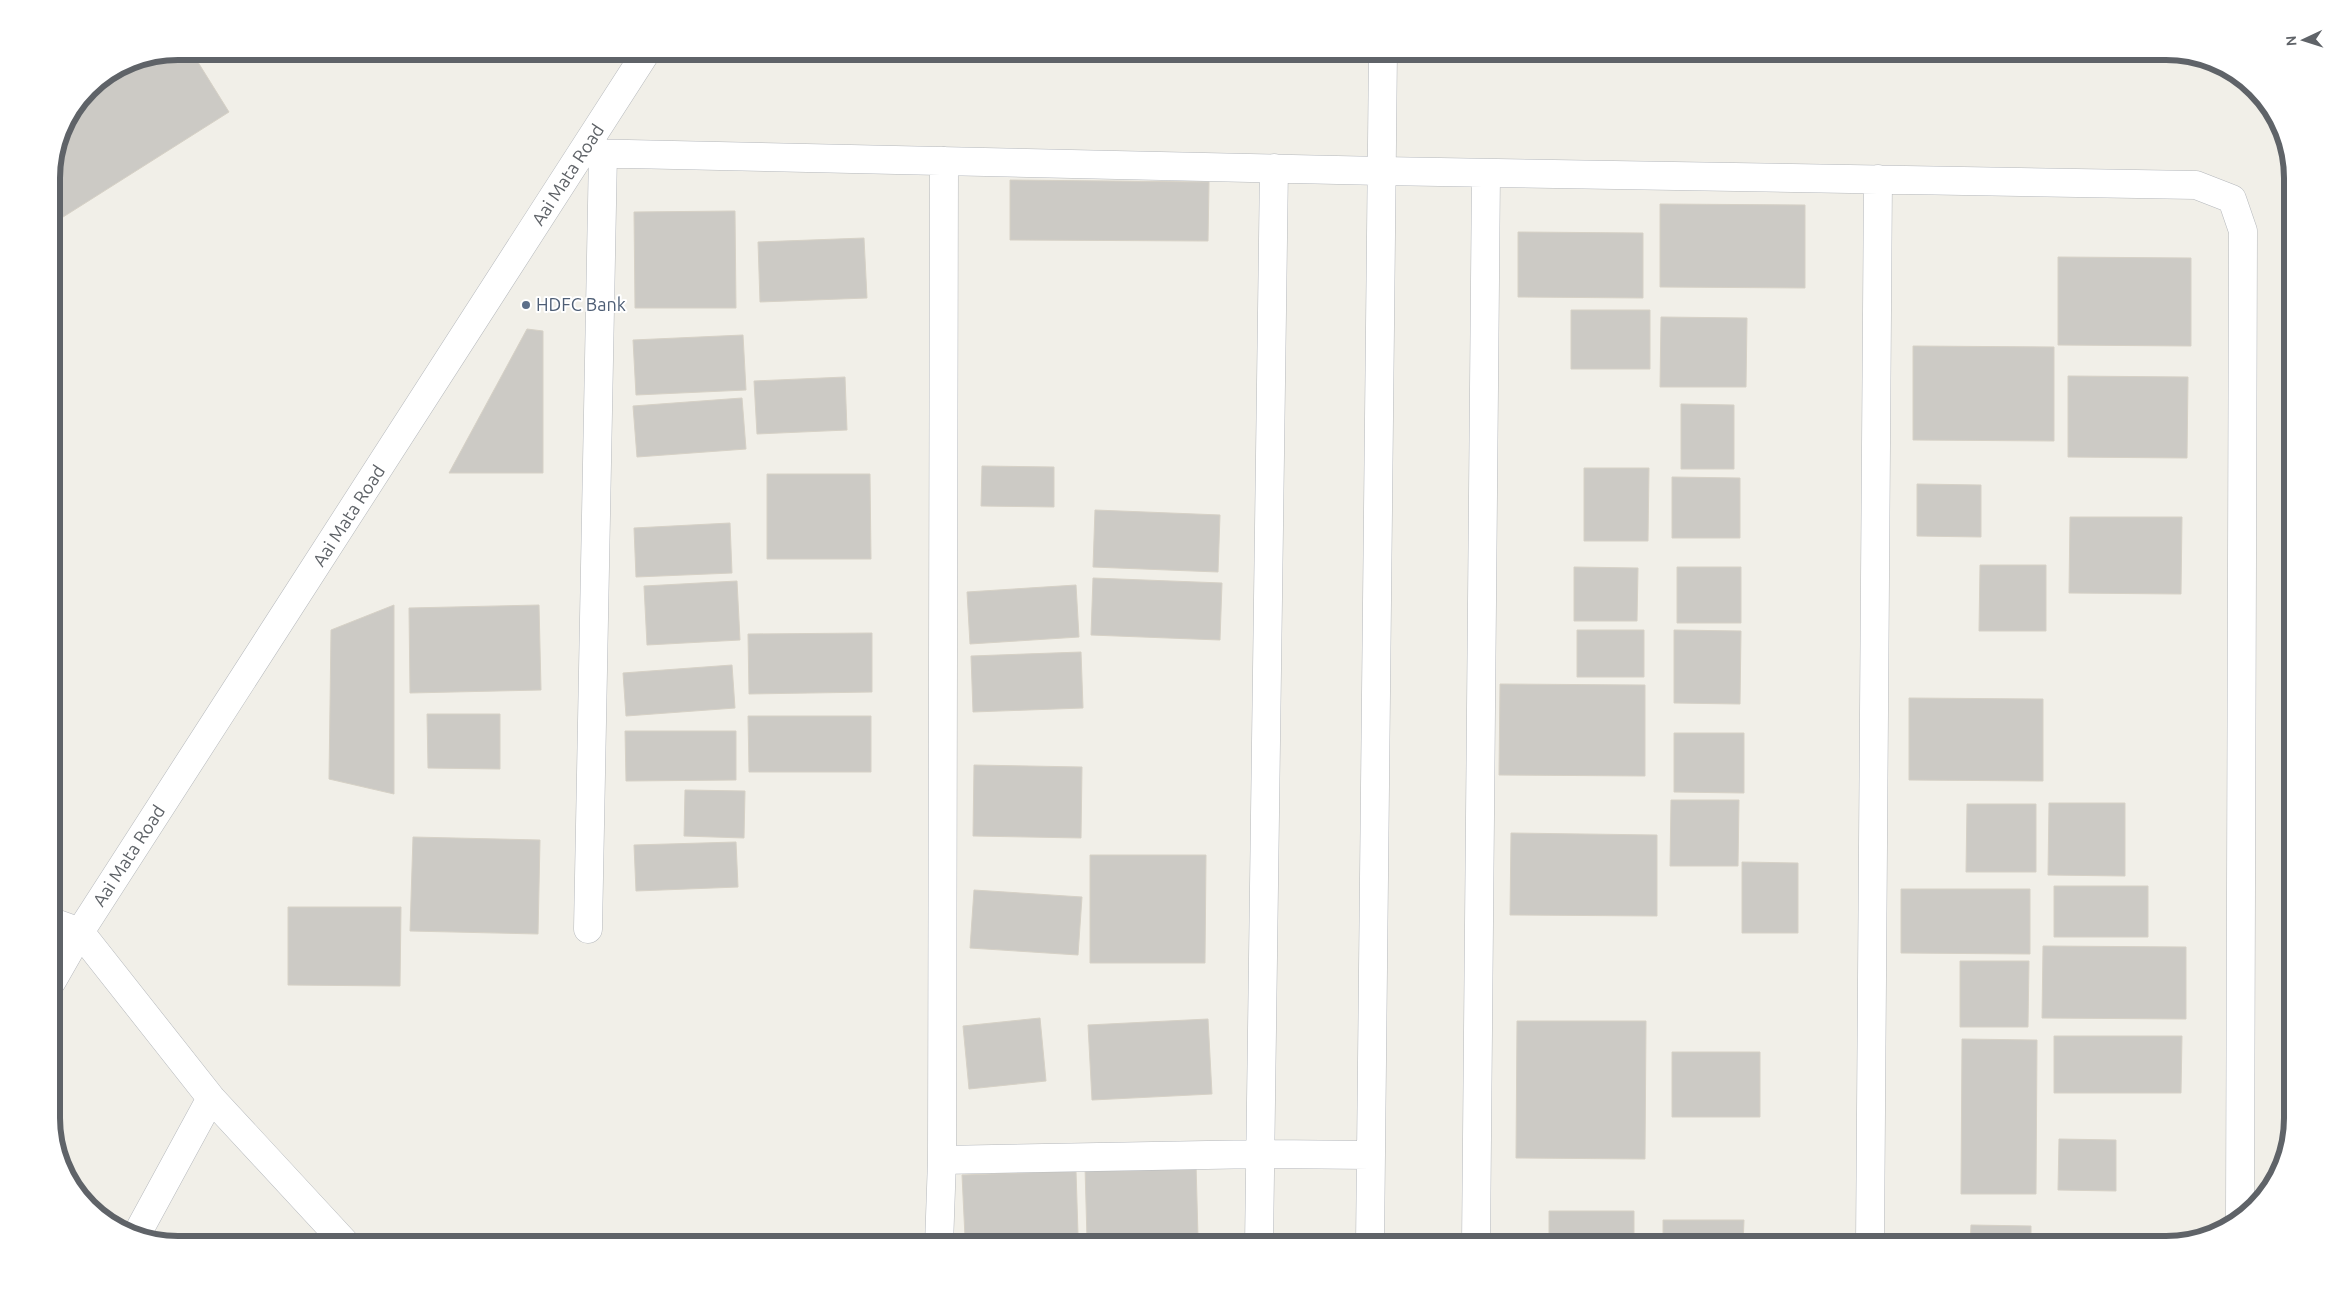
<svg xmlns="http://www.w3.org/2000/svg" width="2344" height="1296" viewBox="0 0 2344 1296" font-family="Ubuntu,sans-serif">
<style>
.building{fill:#cccac5;stroke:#d6d1c6}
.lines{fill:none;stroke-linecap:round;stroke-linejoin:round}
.minor-casing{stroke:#b5b8bc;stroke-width:29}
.minor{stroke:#fff;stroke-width:28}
.service-dot{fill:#5c6f8a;stroke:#fff;stroke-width:2}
.labels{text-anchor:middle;stroke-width:4;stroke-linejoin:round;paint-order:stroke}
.street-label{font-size:18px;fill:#5f6368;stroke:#fff}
.service-label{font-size:18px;fill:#4e5e75;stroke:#fff;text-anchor:start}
.rim{fill:none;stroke:#5f6368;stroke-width:6}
</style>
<rect width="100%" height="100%" fill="#f1efe8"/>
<path class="building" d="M 178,51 L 191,51 L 229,112 L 52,224 L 52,170 L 64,122 L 88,88 L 130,61 Z
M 1010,180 L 1209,182 L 1208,241 L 1010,240 Z
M 1660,204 L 1805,205 L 1805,288 L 1660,287 Z
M 735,211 L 736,308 L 635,308 L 634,212 Z
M 1518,232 L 1643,233 L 1643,298 L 1518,297 Z
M 864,238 L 867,298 L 760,302 L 758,242 Z
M 2058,257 L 2191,258 L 2191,346 L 2058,345 Z
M 1571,310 L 1650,310 L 1650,369 L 1571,369 Z
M 1661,317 L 1747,318 L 1746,387 L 1660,387 Z
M 527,329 L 543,331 L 543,473 L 449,473 Z
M 743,335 L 746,390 L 636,395 L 633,340 Z
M 1913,346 L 2054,347 L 2054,441 L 1913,440 Z
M 2068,376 L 2188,377 L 2187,458 L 2068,457 Z
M 845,377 L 847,430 L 757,434 L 754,381 Z
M 742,398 L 746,449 L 637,457 L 633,406 Z
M 1681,404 L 1734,405 L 1734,469 L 1681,469 Z
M 982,466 L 1054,467 L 1054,507 L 981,506 Z
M 1584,468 L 1649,468 L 1648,541 L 1584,541 Z
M 767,474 L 870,474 L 871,559 L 767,559 Z
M 1672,477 L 1740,478 L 1740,538 L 1672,538 Z
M 1917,484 L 1981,485 L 1981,537 L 1917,536 Z
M 1095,510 L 1220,515 L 1218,572 L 1093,567 Z
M 2070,517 L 2182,517 L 2181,594 L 2069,593 Z
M 730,523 L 732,573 L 636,577 L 634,528 Z
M 1980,565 L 2046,565 L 2046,631 L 1979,631 Z
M 1574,567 L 1638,568 L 1637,621 L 1574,621 Z
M 1677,567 L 1741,567 L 1741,623 L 1677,623 Z
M 1093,578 L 1222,583 L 1220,640 L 1091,635 Z
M 737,581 L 740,640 L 647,645 L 644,586 Z
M 1076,585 L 1079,637 L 970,644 L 967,592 Z
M 394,605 L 394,794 L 329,779 L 331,630 Z
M 539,605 L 541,690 L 410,693 L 409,608 Z
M 1577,630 L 1644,630 L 1644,677 L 1577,677 Z
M 1674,630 L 1741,631 L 1740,704 L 1674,703 Z
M 872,633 L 872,692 L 749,694 L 748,634 Z
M 1081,652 L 1083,708 L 973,712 L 971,656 Z
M 732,665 L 735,708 L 626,716 L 623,673 Z
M 1500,684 L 1645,685 L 1645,776 L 1499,775 Z
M 1909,698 L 2043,699 L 2043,781 L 1909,780 Z
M 427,714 L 500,714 L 500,769 L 428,768 Z
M 748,716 L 871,716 L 871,772 L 749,772 Z
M 625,731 L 736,731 L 736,780 L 626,781 Z
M 1674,733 L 1744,733 L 1744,793 L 1674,792 Z
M 974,765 L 1082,767 L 1081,838 L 973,836 Z
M 685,790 L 745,791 L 744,838 L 684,836 Z
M 1671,800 L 1739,800 L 1738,866 L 1670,866 Z
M 2049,803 L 2125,803 L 2125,876 L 2048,875 Z
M 1967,804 L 2036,804 L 2036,872 L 1966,872 Z
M 1511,833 L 1657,835 L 1657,916 L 1510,915 Z
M 413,837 L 540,840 L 538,934 L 410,931 Z
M 736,842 L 738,887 L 636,891 L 634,845 Z
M 1090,855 L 1206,855 L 1205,963 L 1090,963 Z
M 1742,862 L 1798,863 L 1798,933 L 1742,933 Z
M 2054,886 L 2148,886 L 2148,937 L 2054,937 Z
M 1901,889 L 2030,889 L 2030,954 L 1901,953 Z
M 974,890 L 1082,897 L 1078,955 L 970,948 Z
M 288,907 L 401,907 L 400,986 L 288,985 Z
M 2043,946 L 2186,947 L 2186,1019 L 2042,1018 Z
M 1960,961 L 2029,961 L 2028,1027 L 1960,1027 Z
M 1040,1018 L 1046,1081 L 969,1089 L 963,1026 Z
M 1208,1019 L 1212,1094 L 1092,1100 L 1088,1025 Z
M 1517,1021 L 1646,1021 L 1645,1159 L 1516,1158 Z
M 2054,1036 L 2182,1036 L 2181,1093 L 2054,1093 Z
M 1962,1039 L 2037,1040 L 2036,1194 L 1961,1194 Z
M 1672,1052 L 1760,1052 L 1760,1117 L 1672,1117 Z
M 2059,1139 L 2116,1140 L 2116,1191 L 2058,1190 Z
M 1196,1164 L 1198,1237 L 1087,1239 L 1085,1167 Z
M 1076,1171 L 1078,1234 L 965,1237 L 962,1175 Z
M 1549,1211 L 1634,1211 L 1634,1245 L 1549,1245 Z
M 1663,1220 L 1744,1220 L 1743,1245 L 1663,1245 Z
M 1971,1225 L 2031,1226 L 2031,1245 L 1970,1245 Z"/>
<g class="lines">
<g class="minor-casing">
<path id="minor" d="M 583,153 L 1382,171 L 2196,185 L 2232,199 L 2243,231 L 2240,1218
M 52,922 L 80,932 L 211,1098 L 347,1245
M 588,929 L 603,153
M 52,981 L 80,932 L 647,51
M 942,1160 L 1261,1154 L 1370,1155
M 137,1234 L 211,1098
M 939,1245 L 942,1160 L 944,161
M 1259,1245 L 1274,168
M 1370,1245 L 1383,51
M 1476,1245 L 1486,173
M 1870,1245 L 1878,179"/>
</g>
<use href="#minor" class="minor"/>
</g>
<circle class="service-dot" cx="526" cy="305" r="5"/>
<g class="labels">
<g class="street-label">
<text transform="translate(568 175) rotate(-57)" y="6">Aai Mata Road</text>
<text transform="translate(349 516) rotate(-57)" y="6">Aai Mata Road</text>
<text transform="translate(129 856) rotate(-57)" y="6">Aai Mata Road</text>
</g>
<g class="service-label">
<text x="536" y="311">HDFC Bank</text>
</g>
</g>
<path d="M0 0H2344V1296H0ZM178 60H2166A118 118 0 0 1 2284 178V1118A118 118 0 0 1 2166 1236H178A118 118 0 0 1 60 1118V178A118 118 0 0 1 178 60Z" fill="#fff" fill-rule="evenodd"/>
<path class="rim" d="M178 60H2166A118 118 0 0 1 2284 178V1118A118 118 0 0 1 2166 1236H178A118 118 0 0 1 60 1118V178A118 118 0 0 1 178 60Z"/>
<g transform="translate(2304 40) rotate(266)" stroke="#ffffff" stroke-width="4" paint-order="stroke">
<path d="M0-4L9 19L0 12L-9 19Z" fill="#5f6368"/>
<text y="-8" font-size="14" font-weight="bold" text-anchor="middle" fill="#5f6368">N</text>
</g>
</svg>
